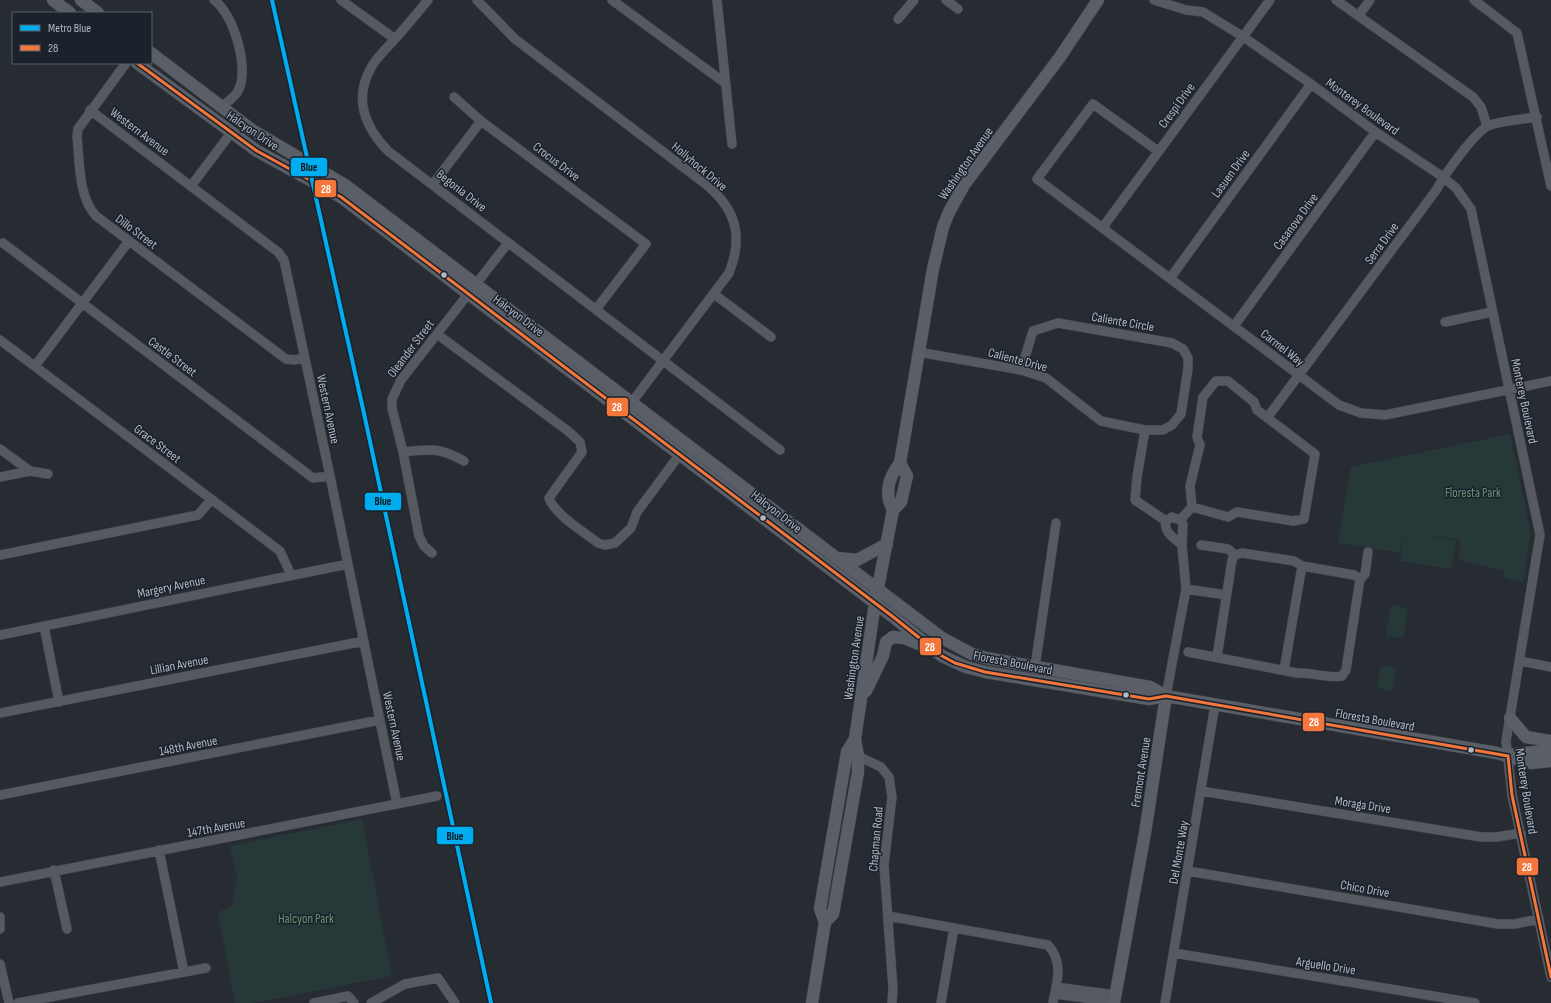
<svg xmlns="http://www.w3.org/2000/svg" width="1551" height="1003" viewBox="0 0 1551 1003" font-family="'Sofia Sans Condensed',sans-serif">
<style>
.green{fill:#273839}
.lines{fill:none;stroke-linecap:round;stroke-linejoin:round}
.street-casing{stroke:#42474b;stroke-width:10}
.secondary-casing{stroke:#44484f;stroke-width:13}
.street{stroke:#565a60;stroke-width:9}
.secondary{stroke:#5a5e66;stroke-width:12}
.bus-1-casing{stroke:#1b222c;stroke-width:6}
.bus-1{stroke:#f5763a;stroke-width:3}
.metro-1-casing{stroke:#1b222c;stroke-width:7}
.metro-1{stroke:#00aeef;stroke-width:4}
.bus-dot{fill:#b0b8c4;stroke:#1b222c;stroke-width:1.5}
.labels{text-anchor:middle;stroke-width:3;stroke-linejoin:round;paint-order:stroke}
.street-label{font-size:13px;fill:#b0b8c4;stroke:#1b222c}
.park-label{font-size:13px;fill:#699271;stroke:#1b222c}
.line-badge{stroke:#1b222c;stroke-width:1.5}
.badge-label{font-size:11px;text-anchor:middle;font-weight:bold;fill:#fff}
.pale-badge-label{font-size:11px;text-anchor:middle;font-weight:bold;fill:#111}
</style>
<rect width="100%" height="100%" fill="#262c32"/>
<path class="green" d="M 1510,434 L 1531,534 L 1523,582 L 1505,578 L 1504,571 L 1459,560 L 1460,539 L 1423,535 L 1456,540 L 1451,569 L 1400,561 L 1404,532 L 1400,553 L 1338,543 L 1351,467 Z
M 1391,605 L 1408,608 L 1403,638 L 1386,636 Z
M 1381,665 L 1396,668 L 1392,691 L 1377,688 Z
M 362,819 L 392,976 L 253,1003 L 235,1003 L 218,912 L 232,907 L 237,877 L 230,846 Z"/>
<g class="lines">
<g class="street-casing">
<path id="street" d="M 214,0 C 234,14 249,68 239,89 C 236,97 227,102 221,107
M 341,0 L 395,39
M 428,0 C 417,13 406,27 394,40 C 387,48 378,56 372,66 C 353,98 364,126 388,151 L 780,450
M 477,0 L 515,39 L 708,186 C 737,211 743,238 729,273 L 632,402
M 612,0 L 725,83
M 717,0 L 732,144
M 946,0 L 958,9
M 1154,0 L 1186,10 L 1203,12 L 1242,36 L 1311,84 L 1377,133 L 1443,177 L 1456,188 L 1471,209 L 1540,535 L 1506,741 L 1512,795 L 1551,977
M 1336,0 L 1473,97 L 1481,107 L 1487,126
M 1474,0 L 1517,33 L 1551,186
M 1359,15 L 1370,0
M 898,19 L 914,0
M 126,63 L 78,129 L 77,137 C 80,163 78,196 96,216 L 286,359 L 294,360 L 304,358
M 454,97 L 481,121 L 646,244 L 597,308
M 90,110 L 278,252 L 284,260 L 330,476 L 397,804
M 1158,151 L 1093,104 L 1037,179 L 1339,405 L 1361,413 L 1385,415 L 1551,381
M 433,184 L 481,121
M 191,186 L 231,133
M 1103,227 L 1270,0
M 3,243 L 313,478 L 330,476
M 1171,277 L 1311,84
M 714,294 L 771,337
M 1445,322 L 1492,312
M 1234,326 L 1371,138 L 1377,133
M 437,334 L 568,431 L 580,442 L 582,452 L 549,498 C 555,515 583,531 598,543 L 605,545 L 615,543 L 631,528 L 637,512 L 680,454
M 0,340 L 280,551 L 291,575
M 918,352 L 1021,370 L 1046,378 L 1101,421 L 1145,430 L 1163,430 L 1172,425 L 1181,414 L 1188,368 L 1188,358 L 1183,349 L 1172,343 L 1058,323 L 1033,331 L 1021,370
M 35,366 L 129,241
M 1267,418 L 1437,189 C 1444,175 1475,132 1488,126 C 1499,121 1524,119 1537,117
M 1145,430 L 1137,477 L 1135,500 L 1166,521
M 0,449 L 30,471
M 403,452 C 430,449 439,447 464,461
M 0,477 L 30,471 L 48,474
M 1172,517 L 1180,520 L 1183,524 L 1182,545 C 1174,538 1163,532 1166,521 Z
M 1180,520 L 1192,507 L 1190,486 L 1200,445 L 1197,437 L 1203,397 L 1216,381 L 1228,381 L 1254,402 L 1257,410 L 1315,454 L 1304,519 L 1293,521 L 1237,512 L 1228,517 L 1192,507
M 1201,545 L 1228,549 L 1235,555 L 1242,553 L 1294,561 L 1302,566 L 1354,575 L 1360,579
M 432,553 L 424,546 L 419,536 L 403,452 L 392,408 L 392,399 L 401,380 L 508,243
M 0,555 L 198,515 L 211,500
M 1186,589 L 1226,595
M 44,626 L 59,702
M 0,635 L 348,564
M 1188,652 L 1297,673 C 1312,672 1328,679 1342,676 L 1346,670 L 1360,579 L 1365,574 L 1368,552
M 1217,657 L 1232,560 L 1235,555
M 1520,661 L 1551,667
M 1035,667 L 1056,523
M 1284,670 L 1302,566
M 1166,696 L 1186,589 L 1182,545
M 0,713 L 364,641
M 853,758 L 858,756 L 881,767 L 889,777 L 892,797 L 884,865 L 893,989 L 892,1003
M 1201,791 L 1481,837 L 1497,837 L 1521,833
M 0,795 L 380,720
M 159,850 L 184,972
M 54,870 L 67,929
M 1188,871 L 1498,924 L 1515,924 L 1539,919
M 0,882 L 437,796
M 888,916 L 1048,945 C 1064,963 1057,981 1053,1003
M 0,917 L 0,929
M 1174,953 L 1475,1003
M 0,964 L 9,1003
M 1056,987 L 1115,995
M 1055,994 L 1114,1002
M 18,1003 L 206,968
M 314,1003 L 348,996 L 354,1003
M 371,1003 L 405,984 L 438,978 L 455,1003
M 941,1003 L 954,928
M 1165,1003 L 1215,705"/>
</g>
<g class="secondary-casing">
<path id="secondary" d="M 53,0 L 70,13
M 81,0 L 98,13
M 151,53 L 252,130 L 345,185 L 942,638 L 972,654 L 986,658 L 1150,687 L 1166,696 L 1497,753 L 1531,763 L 1551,761
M 137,63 L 257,151 L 341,197 L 892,616 L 942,656 L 966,667 L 985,672 L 1149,699 L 1166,696
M 893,510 C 884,493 888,478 900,463 L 933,269 L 943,227 L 949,212 L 964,185 L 1060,57 L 1098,0
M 838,558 L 857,560 L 887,544
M 866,691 L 883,656 L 886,642 L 893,637 L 904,638 L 921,645
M 1510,718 L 1526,737 L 1551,741
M 1510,755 L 1551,750
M 825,922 L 833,914 L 858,772 L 858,756 L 855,739 L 875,603 L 893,510 L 901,502 L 907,476 L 900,463
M 812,1003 L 825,922 L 820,909 L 847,752 L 855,739
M 1114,1003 L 1145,833 L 1166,696"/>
</g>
<use href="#street" class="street"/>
<use href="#secondary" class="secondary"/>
<g class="bus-1-casing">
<path id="bus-1" d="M 137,63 L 257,151 L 341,197 L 892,616 L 942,656 L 955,663 L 985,672 L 1149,699 L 1166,696 L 1508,756
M 1508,756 L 1512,795 L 1551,977"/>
</g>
<use href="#bus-1" class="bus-1"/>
<g class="metro-1-casing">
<path id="metro-1" d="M 272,0 L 363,409 L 491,1003"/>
</g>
<use href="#metro-1" class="metro-1"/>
</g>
<g class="bus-dot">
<circle cx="444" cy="275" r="3.5"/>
<circle cx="763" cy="518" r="3.5"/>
<circle cx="1126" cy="695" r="3.5"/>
<circle cx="1471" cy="750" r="3.5"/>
</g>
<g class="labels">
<g class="street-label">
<text transform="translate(1176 105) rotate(-54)" y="5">Crespi Drive</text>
<text transform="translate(1363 106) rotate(36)" y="5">Monterey Boulevard</text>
<text transform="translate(253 130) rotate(34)" y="5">Halcyon Drive</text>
<text transform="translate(140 131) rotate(37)" y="5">Western Avenue</text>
<text transform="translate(557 161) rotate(37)" y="5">Crocus Drive</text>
<text transform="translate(965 163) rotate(-55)" y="5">Washington Avenue</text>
<text transform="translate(700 166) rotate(40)" y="5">Hollyhock Drive</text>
<text transform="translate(1230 173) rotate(-54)" y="5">Lasuen Drive</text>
<text transform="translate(462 190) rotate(38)" y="5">Begonia Drive</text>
<text transform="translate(1295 221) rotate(-54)" y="5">Casanova Drive</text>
<text transform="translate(137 231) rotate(37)" y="5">Dillo Street</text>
<text transform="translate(1381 243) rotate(-54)" y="5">Serra Drive</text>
<text transform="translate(519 315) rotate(37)" y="5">Halcyon Drive</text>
<text transform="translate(1123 321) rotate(10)" y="5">Caliente Circle</text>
<text transform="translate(1283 347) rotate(38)" y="5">Carmel Way</text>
<text transform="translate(410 348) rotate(-53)" y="5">Oleander Street</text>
<text transform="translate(173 356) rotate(37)" y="5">Castle Street</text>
<text transform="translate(1018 359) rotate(15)" y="5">Caliente Drive</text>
<text transform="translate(1525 401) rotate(78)" y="5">Monterey Boulevard</text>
<text transform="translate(329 409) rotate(78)" y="5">Western Avenue</text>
<text transform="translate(158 443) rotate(37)" y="5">Grace Street</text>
<text transform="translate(777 511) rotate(38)" y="5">Halcyon Drive</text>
<text transform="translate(171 586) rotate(-12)" y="5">Margery Avenue</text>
<text transform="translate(853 658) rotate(-82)" y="5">Washington Avenue</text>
<text transform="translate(1013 662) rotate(11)" y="5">Floresta Boulevard</text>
<text transform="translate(179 664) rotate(-11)" y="5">Lillian Avenue</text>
<text transform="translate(1375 719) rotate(10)" y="5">Floresta Boulevard</text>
<text transform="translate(395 726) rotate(78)" y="5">Western Avenue</text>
<text transform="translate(188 745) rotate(-11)" y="5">148th Avenue</text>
<text transform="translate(1140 772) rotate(-81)" y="5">Fremont Avenue</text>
<text transform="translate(1527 791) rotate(81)" y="5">Monterey Boulevard</text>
<text transform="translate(1363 804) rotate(9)" y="5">Moraga Drive</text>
<text transform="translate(216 827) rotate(-10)" y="5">147th Avenue</text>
<text transform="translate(875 839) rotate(-85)" y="5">Chapman Road</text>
<text transform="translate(1178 852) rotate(-80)" y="5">Del Monte Way</text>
<text transform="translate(1365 888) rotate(10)" y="5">Chico Drive</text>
<text transform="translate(1326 965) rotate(9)" y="5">Arguello Drive</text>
</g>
<g class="park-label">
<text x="1473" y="497">Floresta Park</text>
<text x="306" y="923">Halcyon Park</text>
</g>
</g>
<g class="line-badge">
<rect x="290" y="157" width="38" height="20" rx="4" fill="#00aeef"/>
<rect x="314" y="179" width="23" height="19" rx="4" fill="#f5763a"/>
<rect x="606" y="397" width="23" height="20" rx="4" fill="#f5763a"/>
<rect x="364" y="492" width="38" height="19" rx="4" fill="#00aeef"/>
<rect x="919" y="637" width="23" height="19" rx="4" fill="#f5763a"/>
<rect x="1302" y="712" width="23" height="20" rx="4" fill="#f5763a"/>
<rect x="436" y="826" width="38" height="19" rx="4" fill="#00aeef"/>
<rect x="1516" y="857" width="23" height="19" rx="4" fill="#f5763a"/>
</g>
<g class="badge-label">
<text x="326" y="193">28</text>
<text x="617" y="411">28</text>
<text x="930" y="651">28</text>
<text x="1314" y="726">28</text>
<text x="1527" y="871">28</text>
</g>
<g class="pale-badge-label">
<text x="309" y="171">Blue</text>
<text x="383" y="505">Blue</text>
<text x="455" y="840">Blue</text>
</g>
<rect x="12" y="12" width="140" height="52" fill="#1b222c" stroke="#575e69"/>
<rect x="20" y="25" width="20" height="6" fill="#00aeef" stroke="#575e69"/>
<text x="48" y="32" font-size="12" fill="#b0b8c4">Metro Blue</text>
<rect x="20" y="45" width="20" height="6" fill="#f5763a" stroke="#575e69"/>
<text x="48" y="52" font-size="12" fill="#b0b8c4">28</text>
</svg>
